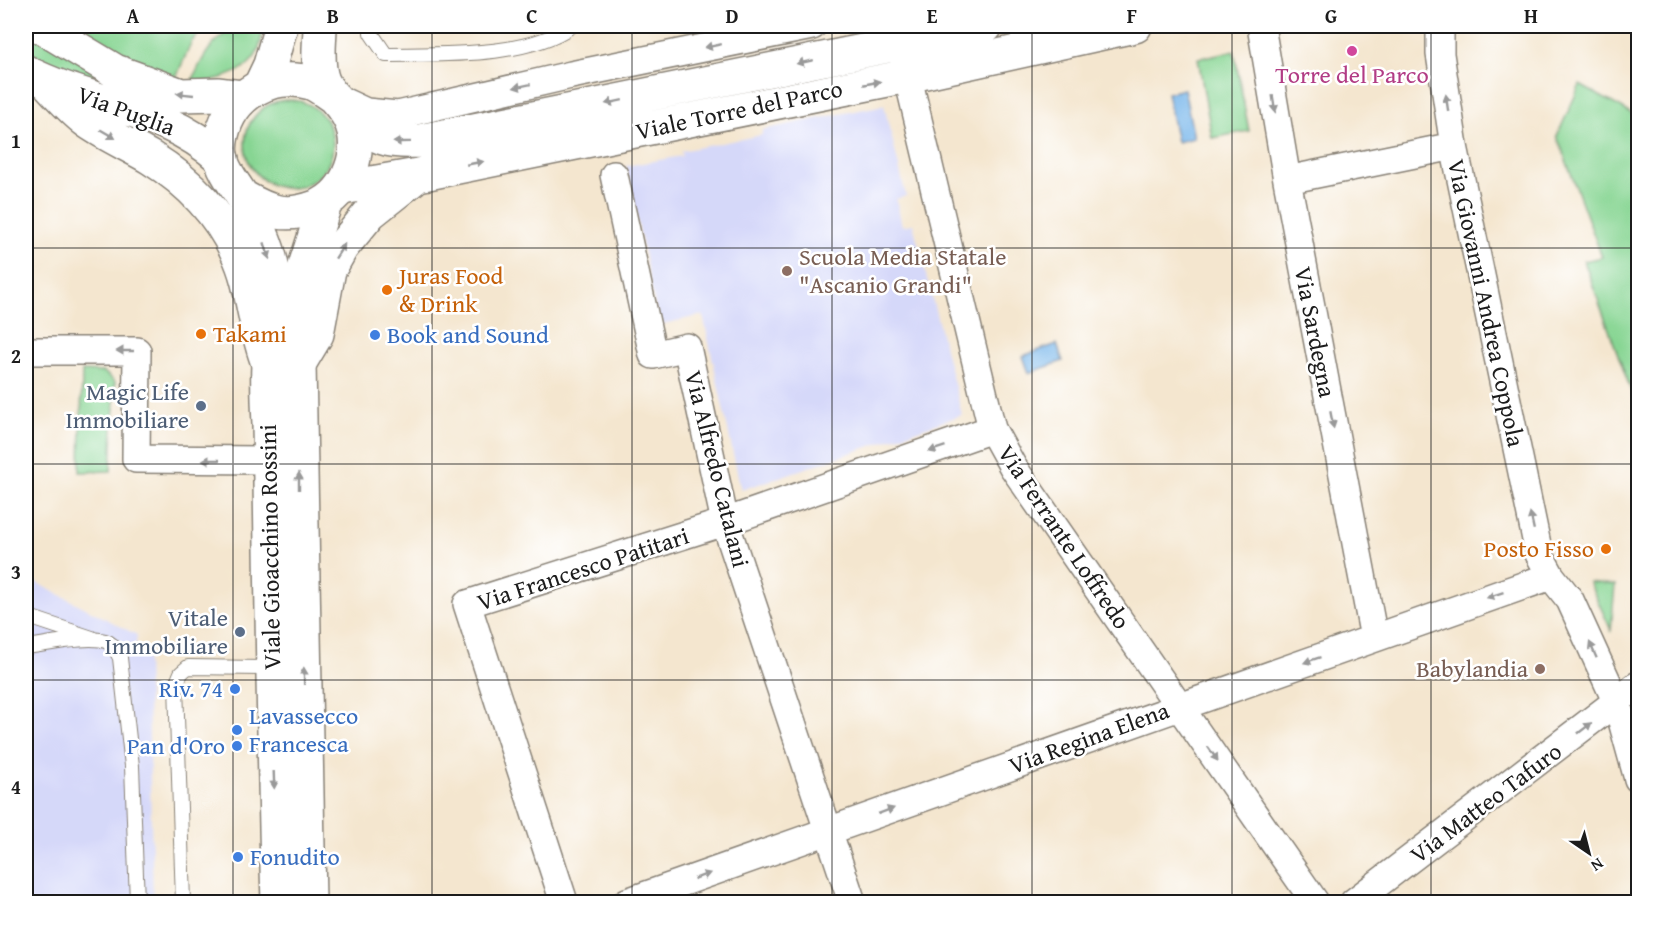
<svg xmlns="http://www.w3.org/2000/svg" width="1664" height="928" viewBox="0 0 1664 928" font-family="'Gentium Book Plus',serif">
<style>
.built{fill:#d5d8f9}
.green{fill:#87d593;stroke:#527858;stroke-width:1.5}
.water{fill:#76b5ea;stroke:#496883;stroke-width:1.5}
.lines{fill:none;stroke-linecap:round;stroke-linejoin:round}
.service-casing{stroke:#888176;stroke-width:16}
.minor-casing{stroke:#888176;stroke-width:30}
.tertiary-casing{stroke:#888176;stroke-width:36}
.primary-casing{stroke:#888176;stroke-width:36}
.trunk-casing{stroke:#888176;stroke-width:36}
.service{stroke:#fff;stroke-width:14}
.minor{stroke:#fff;stroke-width:27}
.tertiary{stroke:#fff;stroke-width:33}
.primary{stroke:#fff;stroke-width:33}
.trunk{stroke:#fff;stroke-width:33}
.oneway{fill:#999}
.grid{fill:none;stroke:#1c1c1c;stroke-width:1.5;stroke-opacity:0.55}
.hotel-dot{fill:#d1479c;stroke:#fff;stroke-width:2}
.education-dot{fill:#8d6e63;stroke:#fff;stroke-width:2}
.food-dot{fill:#e8710a;stroke:#fff;stroke-width:2}
.shop-dot{fill:#3f7fe0;stroke:#fff;stroke-width:2}
.service-dot{fill:#5c6f8a;stroke:#fff;stroke-width:2}
.labels{text-anchor:middle;stroke-width:5;stroke-linejoin:round;paint-order:stroke}
.hotel-label{font-size:24px;fill:#b23c85;stroke:#fff}
.street-label{font-size:24px;fill:#1c1c1c;stroke:#fff}
.education-label{font-size:24px;fill:#785e54;stroke:#fff;text-anchor:start}
.food-label{font-size:24px;fill:#c56008;stroke:#fff;text-anchor:start}
.shop-label{font-size:24px;fill:#366cbe;stroke:#fff;text-anchor:start}
.service-label{font-size:24px;fill:#4e5e75;stroke:#fff;text-anchor:end}
.neatline{fill:none;stroke:#1c1c1c;stroke-width:2}
.grid-label{font-size:20px;text-anchor:middle;font-weight:bold;fill:#1c1c1c}
</style>
<rect width="100%" height="100%" fill="#fff"/>
<filter id="ink" filterUnits="userSpaceOnUse"><feTurbulence type="fractalNoise" baseFrequency=".0167" numOctaves="2"/><feDisplacementMap in="SourceGraphic" scale="12" xChannelSelector="R" yChannelSelector="G"/><feConvolveMatrix kernelMatrix="1 2 1 2 8 2 1 2 1" color-interpolation-filters="sRGB"/></filter>
<filter id="wash" filterUnits="userSpaceOnUse"><feTurbulence type="fractalNoise" baseFrequency=".008" numOctaves="4" result="noise"/><feDisplacementMap in="SourceGraphic" scale="24" xChannelSelector="R" yChannelSelector="G"/><feGaussianBlur stdDeviation="1.35" result="paint"/><feColorMatrix in="noise" values="0 0 0 0 0 0 0 0 0 0 0 0 0 0 0 0 0 1.4 0 .05"/><feComposite in="paint" operator="in"/></filter>
<g filter="url(#wash)">
<rect width="100%" height="100%" fill="#f4e6cf"/>
<path class="built" d="M 884,105 L 906,196 L 896,199 L 902,226 L 913,224 L 962,415 L 741,490 L 703,315 L 659,325 L 626,166 L 682,156 L 681,151 L 762,135 L 762,130 Z
M 26,577 L 137,635 L 135,652 L 147,653 L 153,902 L 26,902 Z"/>
<path class="green" d="M 66,26 L 207,26 L 192,41 L 175,80 L 114,58 Z
M 239,26 L 264,26 C 262,34 261,45 257,53 C 246,75 213,81 191,84 C 202,57 212,38 239,26 Z
M 26,29 L 162,107 L 72,73 L 26,51 Z
M 1234,51 L 1249,131 L 1212,138 L 1198,58 Z
M 1580,85 L 1638,117 L 1638,410 L 1584,261 L 1602,257 L 1557,136 Z
M245 144a44 44 0 1 1 88 0a44 44 0 1 1-88 0Z
M 82,371 L 104,372 L 115,382 L 111,471 L 80,472 Z
M 1589,582 L 1615,585 L 1611,630 Z"/>
<path class="water" d="M 1184,89 L 1194,138 L 1177,142 L 1167,93 Z
M 1057,344 L 1063,361 L 1029,373 L 1023,356 Z"/>
</g>
<g filter="url(#ink)">
<g class="lines">
<g class="service-casing">
<path id="service" d="M 371,26 L 371,33 L 386,55 C 441,54 526,58 571,26
M 26,616 L 92,638
M 26,647 C 45,645 92,634 108,642 C 115,646 117,652 120,658 L 132,766 L 137,902
M 183,902 L 176,685 L 181,673 L 188,667 L 271,668"/>
</g>
<g class="minor-casing">
<path id="minor" d="M 1261,26 L 1287,180 L 1374,638
M 1440,26 L 1440,54 L 1454,146 L 1539,554 L 1551,576 L 1570,600 L 1617,703 L 1638,779
M 903,57 L 992,429 L 1013,467 L 1315,902
M 336,98 L 366,112 L 398,115 L 571,75 L 812,26
M 614,175 L 653,355 L 687,347 L 725,522 L 852,902
M 1287,180 L 1454,146
M 26,351 L 137,351 L 136,459 L 269,460
M 564,902 L 467,604 L 725,522 L 992,429
M 627,902 L 1551,576
M 1354,902 L 1638,685"/>
</g>
<g class="tertiary-casing">
<path id="tertiary" d="M 350,119 C 376,138 388,143 420,141 L 986,26
M 342,188 L 418,175 L 907,76 L 1135,26
M 299,364 L 317,334 L 329,270 L 342,247 L 370,213 L 414,178"/>
</g>
<g class="primary-casing">
<path id="primary" d="M 260,86 L 270,65 L 281,26
M 243,197 C 271,213 286,218 316,207 C 349,194 365,149 349,118 C 343,105 328,94 323,81 C 316,64 320,42 320,26
M 278,902 C 273,743 272,584 269,424 C 268,404 267,384 268,364 C 269,332 277,303 273,271 C 269,247 256,218 243,198 C 230,176 215,164 222,135 C 231,94 272,71 311,83 C 319,86 327,93 335,98
M 309,902 L 299,364 L 305,266 L 325,204"/>
</g>
<g class="trunk-casing">
<path id="trunk" d="M 40,26 L 115,71 L 181,95 L 219,94 L 243,97
M 26,72 C 93,106 163,106 222,159
M 48,83 C 60,96 73,111 88,122 C 108,136 131,146 151,158 C 188,181 219,213 237,252 C 254,287 253,326 268,363"/>
</g>
<use href="#service" class="service"/>
<use href="#minor" class="minor"/>
<use href="#tertiary" class="tertiary"/>
<use href="#primary" class="primary"/>
<use href="#trunk" class="trunk"/>
</g>
<defs><path id="oneway-solid" d="M-6-.8H1V-3.2L6.5 0L1 3.2V.8H-6Z" transform="scale(1.5)"/></defs>
<g class="oneway">
<use href="#oneway-solid" transform="translate(713 46) rotate(168)"/>
<use href="#oneway-solid" transform="translate(805 62) rotate(168)"/>
<use href="#oneway-solid" transform="translate(872 83) rotate(-11)"/>
<use href="#oneway-solid" transform="translate(522 86) rotate(168)"/>
<use href="#oneway-solid" transform="translate(185 94) rotate(-174)"/>
<use href="#oneway-solid" transform="translate(614 102) rotate(168)"/>
<use href="#oneway-solid" transform="translate(1447 103) rotate(-98)"/>
<use href="#oneway-solid" transform="translate(1274 104) rotate(81)"/>
<use href="#oneway-solid" transform="translate(108 134) rotate(30)"/>
<use href="#oneway-solid" transform="translate(402 142) rotate(179)"/>
<use href="#oneway-solid" transform="translate(475 163) rotate(-11)"/>
<use href="#oneway-solid" transform="translate(267 251) rotate(73)"/>
<use href="#oneway-solid" transform="translate(340 251) rotate(-57)"/>
<use href="#oneway-solid" transform="translate(125 351) rotate(-180)"/>
<use href="#oneway-solid" transform="translate(1332 420) rotate(79)"/>
<use href="#oneway-solid" transform="translate(937 449) rotate(161)"/>
<use href="#oneway-solid" transform="translate(211 460) rotate(-180)"/>
<use href="#oneway-solid" transform="translate(299 481) rotate(-90)"/>
<use href="#oneway-solid" transform="translate(1532 521) rotate(-102)"/>
<use href="#oneway-solid" transform="translate(1495 595) rotate(161)"/>
<use href="#oneway-solid" transform="translate(1593 650) rotate(-114)"/>
<use href="#oneway-solid" transform="translate(1312 660) rotate(161)"/>
<use href="#oneway-solid" transform="translate(304 676) rotate(-91)"/>
<use href="#oneway-solid" transform="translate(1585 728) rotate(-38)"/>
<use href="#oneway-solid" transform="translate(1213 754) rotate(55)"/>
<use href="#oneway-solid" transform="translate(274 780) rotate(88)"/>
<use href="#oneway-solid" transform="translate(886 811) rotate(-20)"/>
<use href="#oneway-solid" transform="translate(702 876) rotate(-20)"/>
</g>
</g>
<path class="grid" d="M 233,26 L 233,902M 432,26 L 432,902M 632,26 L 632,902M 832,26 L 832,902M 1032,26 L 1032,902M 1232,26 L 1232,902M 1431,26 L 1431,902M 26,248 L 1638,248M 26,464 L 1638,464M 26,680 L 1638,680"/>
<circle class="hotel-dot" cx="1352" cy="51" r="6"/>
<g class="education-dot">
<circle cx="787" cy="271" r="6"/>
<circle cx="1540" cy="669" r="6"/>
</g>
<g class="food-dot">
<circle cx="387" cy="290" r="6"/>
<circle cx="201" cy="334" r="6"/>
<circle cx="1606" cy="549" r="6"/>
</g>
<g class="shop-dot">
<circle cx="375" cy="335" r="6"/>
<circle cx="235" cy="689" r="6"/>
<circle cx="237" cy="730" r="6"/>
<circle cx="237" cy="746" r="6"/>
<circle cx="238" cy="857" r="6"/>
</g>
<g class="service-dot">
<circle cx="201" cy="406" r="6"/>
<circle cx="240" cy="632" r="6"/>
</g>
<g class="labels">
<g class="hotel-label">
<text x="1352" y="83">Torre del Parco</text>
</g>
<g class="street-label">
<text transform="translate(739 110) rotate(-12)" y="8">Viale Torre del Parco</text>
<text transform="translate(126 111) rotate(20)" y="8">Via Puglia</text>
<text transform="translate(1486 303) rotate(78)" y="8">Via Giovanni Andrea Coppola</text>
<text transform="translate(1315 332) rotate(79)" y="8">Via Sardegna</text>
<text transform="translate(717 469) rotate(76)" y="8">Via Alfredo Catalani</text>
<text transform="translate(1064 537) rotate(56)" y="8">Via Ferrante Loffredo</text>
<text transform="translate(270 547) rotate(-91)" y="8">Viale Gioacchino Rossini</text>
<text transform="translate(583 569) rotate(-18)" y="8">Via Francesco Patitari</text>
<text transform="translate(1089 738) rotate(-20)" y="8">Via Regina Elena</text>
<text transform="translate(1486 803) rotate(-37)" y="8">Via Matteo Tafuro</text>
</g>
<g class="education-label">
<text x="799" y="265">Scuola Media Statale<tspan x="799" dy="28">"Ascanio Grandi"</tspan></text>
<text x="1528" y="677" text-anchor="end">Babylandia</text>
</g>
<g class="food-label">
<text x="399" y="284">Juras Food<tspan x="399" dy="28">&amp; Drink</tspan></text>
<text x="213" y="342">Takami</text>
<text x="1594" y="557" text-anchor="end">Posto Fisso</text>
</g>
<g class="shop-label">
<text x="387" y="343">Book and Sound</text>
<text x="223" y="697" text-anchor="end">Riv. 74</text>
<text x="249" y="724">Lavassecco<tspan x="249" dy="28">Francesca</tspan></text>
<text x="225" y="754" text-anchor="end">Pan d'Oro</text>
<text x="250" y="865">Fonudito</text>
</g>
<g class="service-label">
<text x="189" y="400">Magic Life<tspan x="189" dy="28">Immobiliare</tspan></text>
<text x="228" y="626">Vitale<tspan x="228" dy="28">Immobiliare</tspan></text>
</g>
</g>
<rect width="1664" height="928" fill="none" stroke="#fff" stroke-width="66"/>
<g transform="translate(1589 853) rotate(145)" stroke="#ffffff" stroke-width="4.5" paint-order="stroke">
<path d="M0-4.5L10 22L0 15L-10 22Z" fill="#1c1c1c"/>
<text y="-9" font-size="16" font-weight="bold" text-anchor="middle" fill="#1c1c1c">N</text>
</g>
<rect x="33" y="33" width="1598" height="862" class="neatline"/>
<g class="grid-label">
<text x="133" y="23">A</text>
<text x="333" y="23">B</text>
<text x="532" y="23">C</text>
<text x="732" y="23">D</text>
<text x="932" y="23">E</text>
<text x="1132" y="23">F</text>
<text x="1331" y="23">G</text>
<text x="1531" y="23">H</text>
<text x="16" y="148">1</text>
<text x="16" y="363">2</text>
<text x="16" y="579">3</text>
<text x="16" y="794">4</text>
</g>
</svg>
